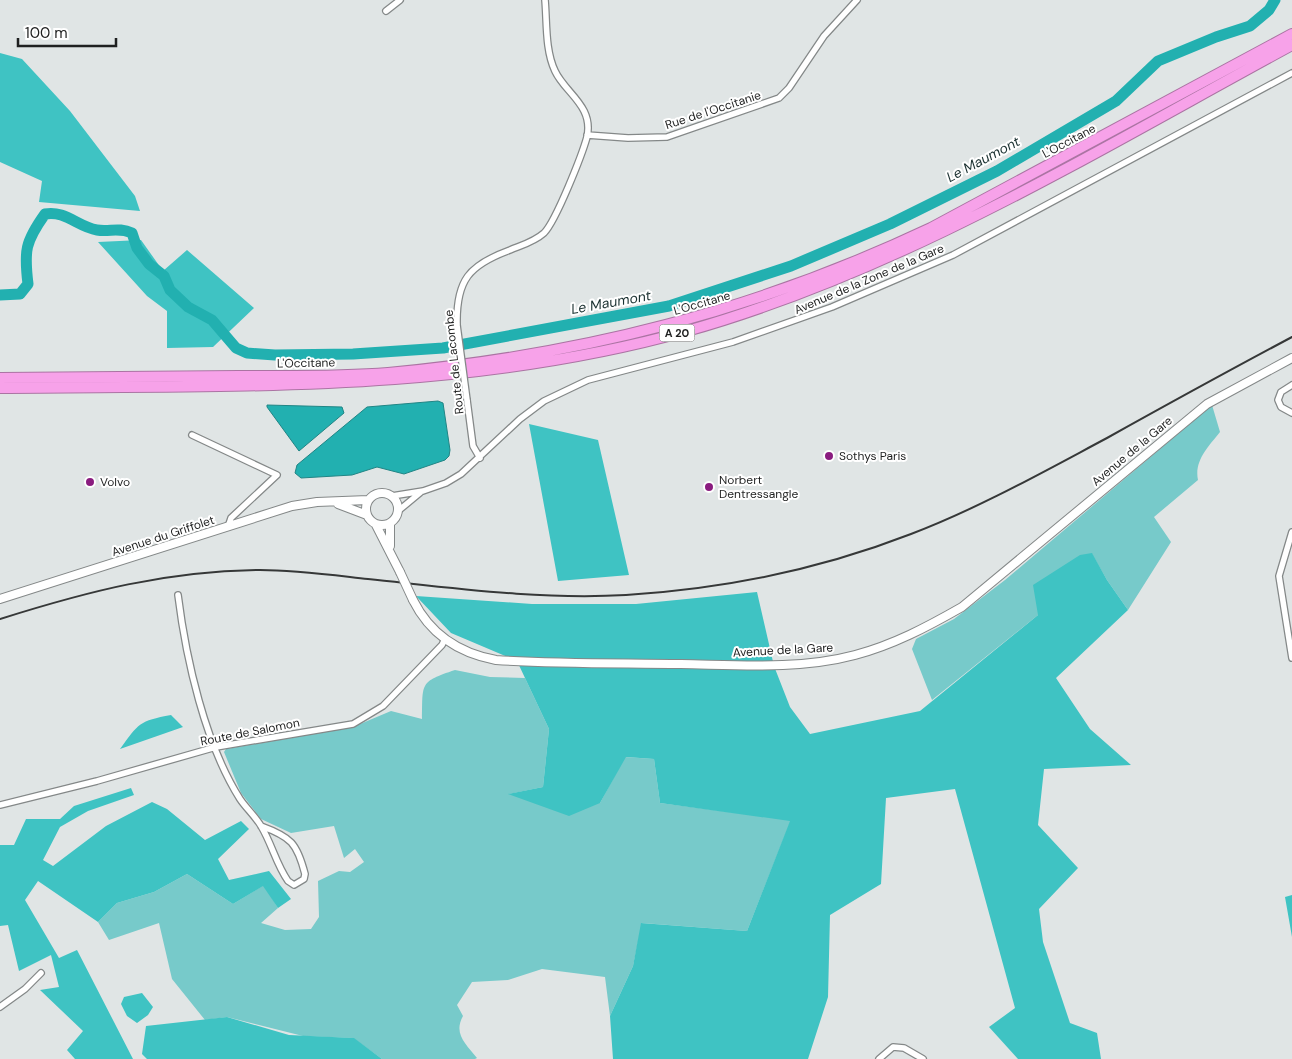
<svg xmlns="http://www.w3.org/2000/svg" width="1292" height="1059" viewBox="0 0 1292 1059" font-family="'DM Sans',sans-serif">
<style>
.green{fill:#77caca}
.forest{fill:#3fc3c3}
.water{fill:#22b0b0;stroke:#218585}
.lines{fill:none;stroke-linecap:round;stroke-linejoin:round}
.river{stroke:#22b0b0;stroke-width:11}
.street-casing{stroke:#848888;stroke-width:8}
.secondary-casing{stroke:#848888;stroke-width:10}
.highway-casing{stroke:#ab74a3;stroke-width:12}
.street{stroke:#fff;stroke-width:5.5}
.secondary{stroke:#fff;stroke-width:8}
.highway{stroke:#f7a2e9;stroke-width:10}
.rail{stroke:#363838;stroke-width:2}
.street-bridge-casing{stroke:#848888;stroke-width:8;stroke-linecap:butt}
.secondary-bridge-casing{stroke:#848888;stroke-width:10;stroke-linecap:butt}
.street-bridge{stroke:#fff;stroke-width:5.5}
.secondary-bridge{stroke:#fff;stroke-width:8}
.poi-dot{fill:#8a1c7f;stroke:#fff;stroke-width:2}
.labels{text-anchor:middle;stroke-width:4;stroke-linejoin:round;paint-order:stroke}
.shield{fill:#fff;stroke:#626363;stroke-width:1}
.shield-label{font-size:11px;font-weight:bold;fill:#1f2020}
.street-label{font-size:12px;fill:#1f2020;stroke:#fff}
.poi-label{font-size:12px;fill:#1f2020;stroke:#fff;text-anchor:start}
.water-label{font-size:14px;font-style:italic;fill:#1b3131;stroke:#fff}
</style>
<rect width="100%" height="100%" fill="#e0e5e5"/>
<path class="green" d="M 1212,405 L 1220,432 C 1208,447 1194,461 1198,480 L 1154,517 L 1171,542 L 1128,610 L 1107,580 L 1092,554 L 1038,615 L 932,700 L 912,649 L 916,639 L 954,619 L 1005,580 Z
M 455,670 L 490,677 L 525,678 L 549,729 L 543,787 L 509,794 L 600,803 L 625,757 L 654,759 L 660,803 L 791,820 L 747,931 L 642,923 L 633,966 L 610,1016 L 605,977 L 542,969 L 508,980 L 472,982 L 457,1005 L 463,1016 C 453,1034 466,1044 477,1058 L 475,1059 L 382,1059 L 353,1038 L 303,1036 L 227,1017 L 205,1020 L 172,979 L 159,923 L 109,940 L 98,922 L 117,903 L 154,892 L 187,874 L 233,904 L 264,885 L 278,908 L 261,923 L 285,930 L 311,929 L 319,917 L 318,881 L 339,871 L 350,872 L 364,862 L 355,849 L 344,858 L 334,826 L 291,833 L 261,819 L 241,793 L 224,752 L 226,749 L 353,727 L 391,711 L 422,719 C 423,683 419,682 455,670 Z"/>
<path class="forest" d="M 0,53 L 22,59 L 70,111 L 135,196 L 140,211 L 39,202 L 42,181 L 0,162 Z
M 141,240 L 163,271 L 187,250 L 254,308 L 213,347 L 167,348 L 167,311 L 147,296 L 98,242 Z
M 529,424 L 598,440 L 629,575 L 558,581 Z
M 1092,553 L 1107,580 L 1128,610 L 1056,678 L 1090,729 L 1131,765 L 1044,769 L 1038,825 L 1078,868 L 1039,909 L 1043,942 L 1070,1023 L 1097,1033 L 1101,1059 L 1018,1059 L 989,1027 L 1015,1008 L 955,789 L 886,798 L 881,884 L 830,915 L 828,997 L 808,1059 L 613,1059 L 610,1016 L 633,966 L 641,923 L 747,931 L 790,821 L 660,803 L 654,759 L 626,757 L 600,803 L 569,816 L 508,794 L 543,787 L 549,729 L 517,661 L 451,633 L 416,596 L 532,604 L 636,604 L 757,592 L 774,666 L 790,707 L 810,734 L 920,711 L 1038,615 L 1033,585 L 1080,555 Z
M 171,715 L 183,727 L 120,749 C 139,723 139,721 171,715 Z
M 131,788 L 134,795 L 88,811 L 60,827 L 43,860 L 53,866 L 106,826 L 152,802 L 167,809 L 205,840 L 241,821 L 249,829 L 218,859 L 229,880 L 269,871 L 291,899 L 278,908 L 263,886 L 233,904 L 187,874 L 154,892 L 117,903 L 98,922 L 38,881 L 25,900 L 59,958 L 77,950 L 133,1059 L 75,1059 L 67,1050 L 83,1031 L 40,990 L 59,987 L 51,955 L 19,971 L 8,925 L 0,926 L 0,845 L 14,845 L 26,819 L 60,819 L 74,806 Z
M 1292,895 L 1292,937 L 1285,897 Z
M 142,993 L 153,1007 L 148,1015 L 137,1023 L 127,1016 L 121,1004 L 124,997 Z
M 227,1017 L 289,1035 L 354,1038 L 382,1059 L 147,1059 L 142,1054 L 146,1026 Z"/>
<path class="water" d="M 438,401 L 443,403 L 450,450 L 449,456 L 445,460 L 404,474 L 377,467 L 352,475 L 301,478 L 295,473 L 297,465 L 367,407 Z
M 267,405 L 342,407 L 344,413 L 299,451 L 267,407 Z"/>
<g class="lines">
<path class="river" d="M 0,295 L 20,294 L 28,284 C 24,251 25,242 45,214 C 65,210 78,227 97,230 C 110,232 119,227 132,233 L 137,248 L 149,264 L 164,276 L 170,290 L 188,307 L 212,320 L 236,348 L 247,353 L 275,355 L 353,354 L 443,348 L 669,306 L 791,266 L 890,224 L 997,171 L 1116,101 L 1158,61 L 1216,37 L 1250,26 L 1269,10 L 1275,0"/>
<g class="street-casing">
<path id="street" d="M 386,11 L 400,0
M 587,135 L 628,138 L 667,137 L 779,98 L 789,88 L 824,36 L 857,0
M 457,325 C 456,280 469,265 510,250 C 522,245 534,242 544,233 C 556,221 582,155 587,137 C 594,106 565,93 555,71 C 545,50 547,22 545,0
M 1292,385 L 1281,392 L 1278,400 L 1281,407 L 1292,413
M 467,400 L 473,446 L 480,458
M 192,435 L 277,475 L 231,518 L 228,527
M 392,496 L 423,491 L 446,483 L 461,474 L 520,419 L 544,401 L 588,380 L 733,342 L 832,307 L 953,255 L 1292,73
M 398,511 L 421,492
M 1292,532 L 1279,576 L 1292,658
M 178,595 C 186,659 205,744 240,799 C 246,808 255,816 261,826 C 272,844 276,864 288,881 L 294,885 L 304,879 L 305,874 C 297,843 291,837 261,826
M 0,805 L 97,781 L 216,747 L 353,724 L 383,706 L 442,645 L 445,639
M 0,1007 L 25,989 L 41,973
M 879,1059 L 893,1047 L 904,1048 L 923,1059"/>
</g>
<g class="secondary-casing">
<path id="secondary" d="M366 509a16 16 0 1 1 32 0a16 16 0 1 1-32 0Z
M 338,504 L 367,515
M 376,525 L 400,572
M 390,546 L 390,524
M 0,599 L 292,506 L 317,502 L 368,500
M 413,600 C 430,634 458,653 496,660 C 557,664 620,663 681,664 C 738,665 799,670 855,655 C 893,645 927,627 962,607 L 1207,404 L 1292,358"/>
</g>
<g class="highway-casing">
<path id="highway" d="M 0,378 C 80,377 160,377 239,376 C 289,376 339,377 388,373 C 582,355 755,311 931,228 L 1292,34
M 0,388 C 232,385 461,394 687,331 C 903,270 1096,151 1292,45"/>
</g>
<use href="#street" class="street"/>
<use href="#secondary" class="secondary"/>
<use href="#highway" class="highway"/>
<path class="rail" d="M 0,619 C 89,591 166,571 260,570 C 296,570 332,575 368,579 C 454,588 540,600 626,595 C 723,589 821,569 911,534 C 979,508 1043,472 1107,438 C 1168,404 1230,370 1292,337"/>
<g class="street-bridge-casing">
<path id="street-bridge" d="M 457,325 L 467,400"/>
</g>
<g class="secondary-bridge-casing">
<path id="secondary-bridge" d="M 400,572 L 413,600"/>
</g>
<use href="#street-bridge" class="street-bridge"/>
<use href="#secondary-bridge" class="secondary-bridge"/>
</g>
<g class="poi-dot">
<circle cx="829" cy="456" r="5"/>
<circle cx="90" cy="482" r="5"/>
<circle cx="709" cy="487" r="5"/>
</g>
<g class="labels">
<rect class="shield" x="659.5" y="324.5" width="35" height="17" rx="4"/>
<g class="shield-label">
<text x="677" y="337">A 20</text>
</g>
<g class="street-label">
<text transform="translate(713 110) rotate(-18)" y="4">Rue de l'Occitanie</text>
<text transform="translate(1069 141) rotate(-28)" y="4">L'Occitane</text>
<text transform="translate(869 279) rotate(-23)" y="4">Avenue de la Zone de la Gare</text>
<text transform="translate(702 303) rotate(-16)" y="4">L'Occitane</text>
<text transform="translate(454 362) rotate(-96)" y="4">Route de Lacombe</text>
<text transform="translate(306 363) rotate(-1)" y="4">L'Occitane</text>
<text transform="translate(1132 451) rotate(-40)" y="4">Avenue de la Gare</text>
<text transform="translate(163 536) rotate(-18)" y="4">Avenue du Griffolet</text>
<text transform="translate(783 650) rotate(-3)" y="4">Avenue de la Gare</text>
<text transform="translate(250 732) rotate(-11)" y="4">Route de Salomon</text>
</g>
<g class="poi-label">
<text x="839" y="460">Sothys Paris</text>
<text x="719" y="484">Norbert<tspan x="719" dy="14">Dentressangle</tspan></text>
<text x="100" y="486">Volvo</text>
</g>
<g class="water-label">
<text transform="translate(983 159) rotate(-28)" y="5">Le Maumont</text>
<text transform="translate(611 302) rotate(-10)" y="5">Le Maumont</text>
</g>
</g>
<path d="M18 38v8h98v-8" fill="none" stroke="#1f2020" stroke-width="2.5"/>
<text x="25" y="38" font-size="15" fill="#1f2020" stroke="#ffffff" stroke-width="4" paint-order="stroke">100 m</text>
</svg>
